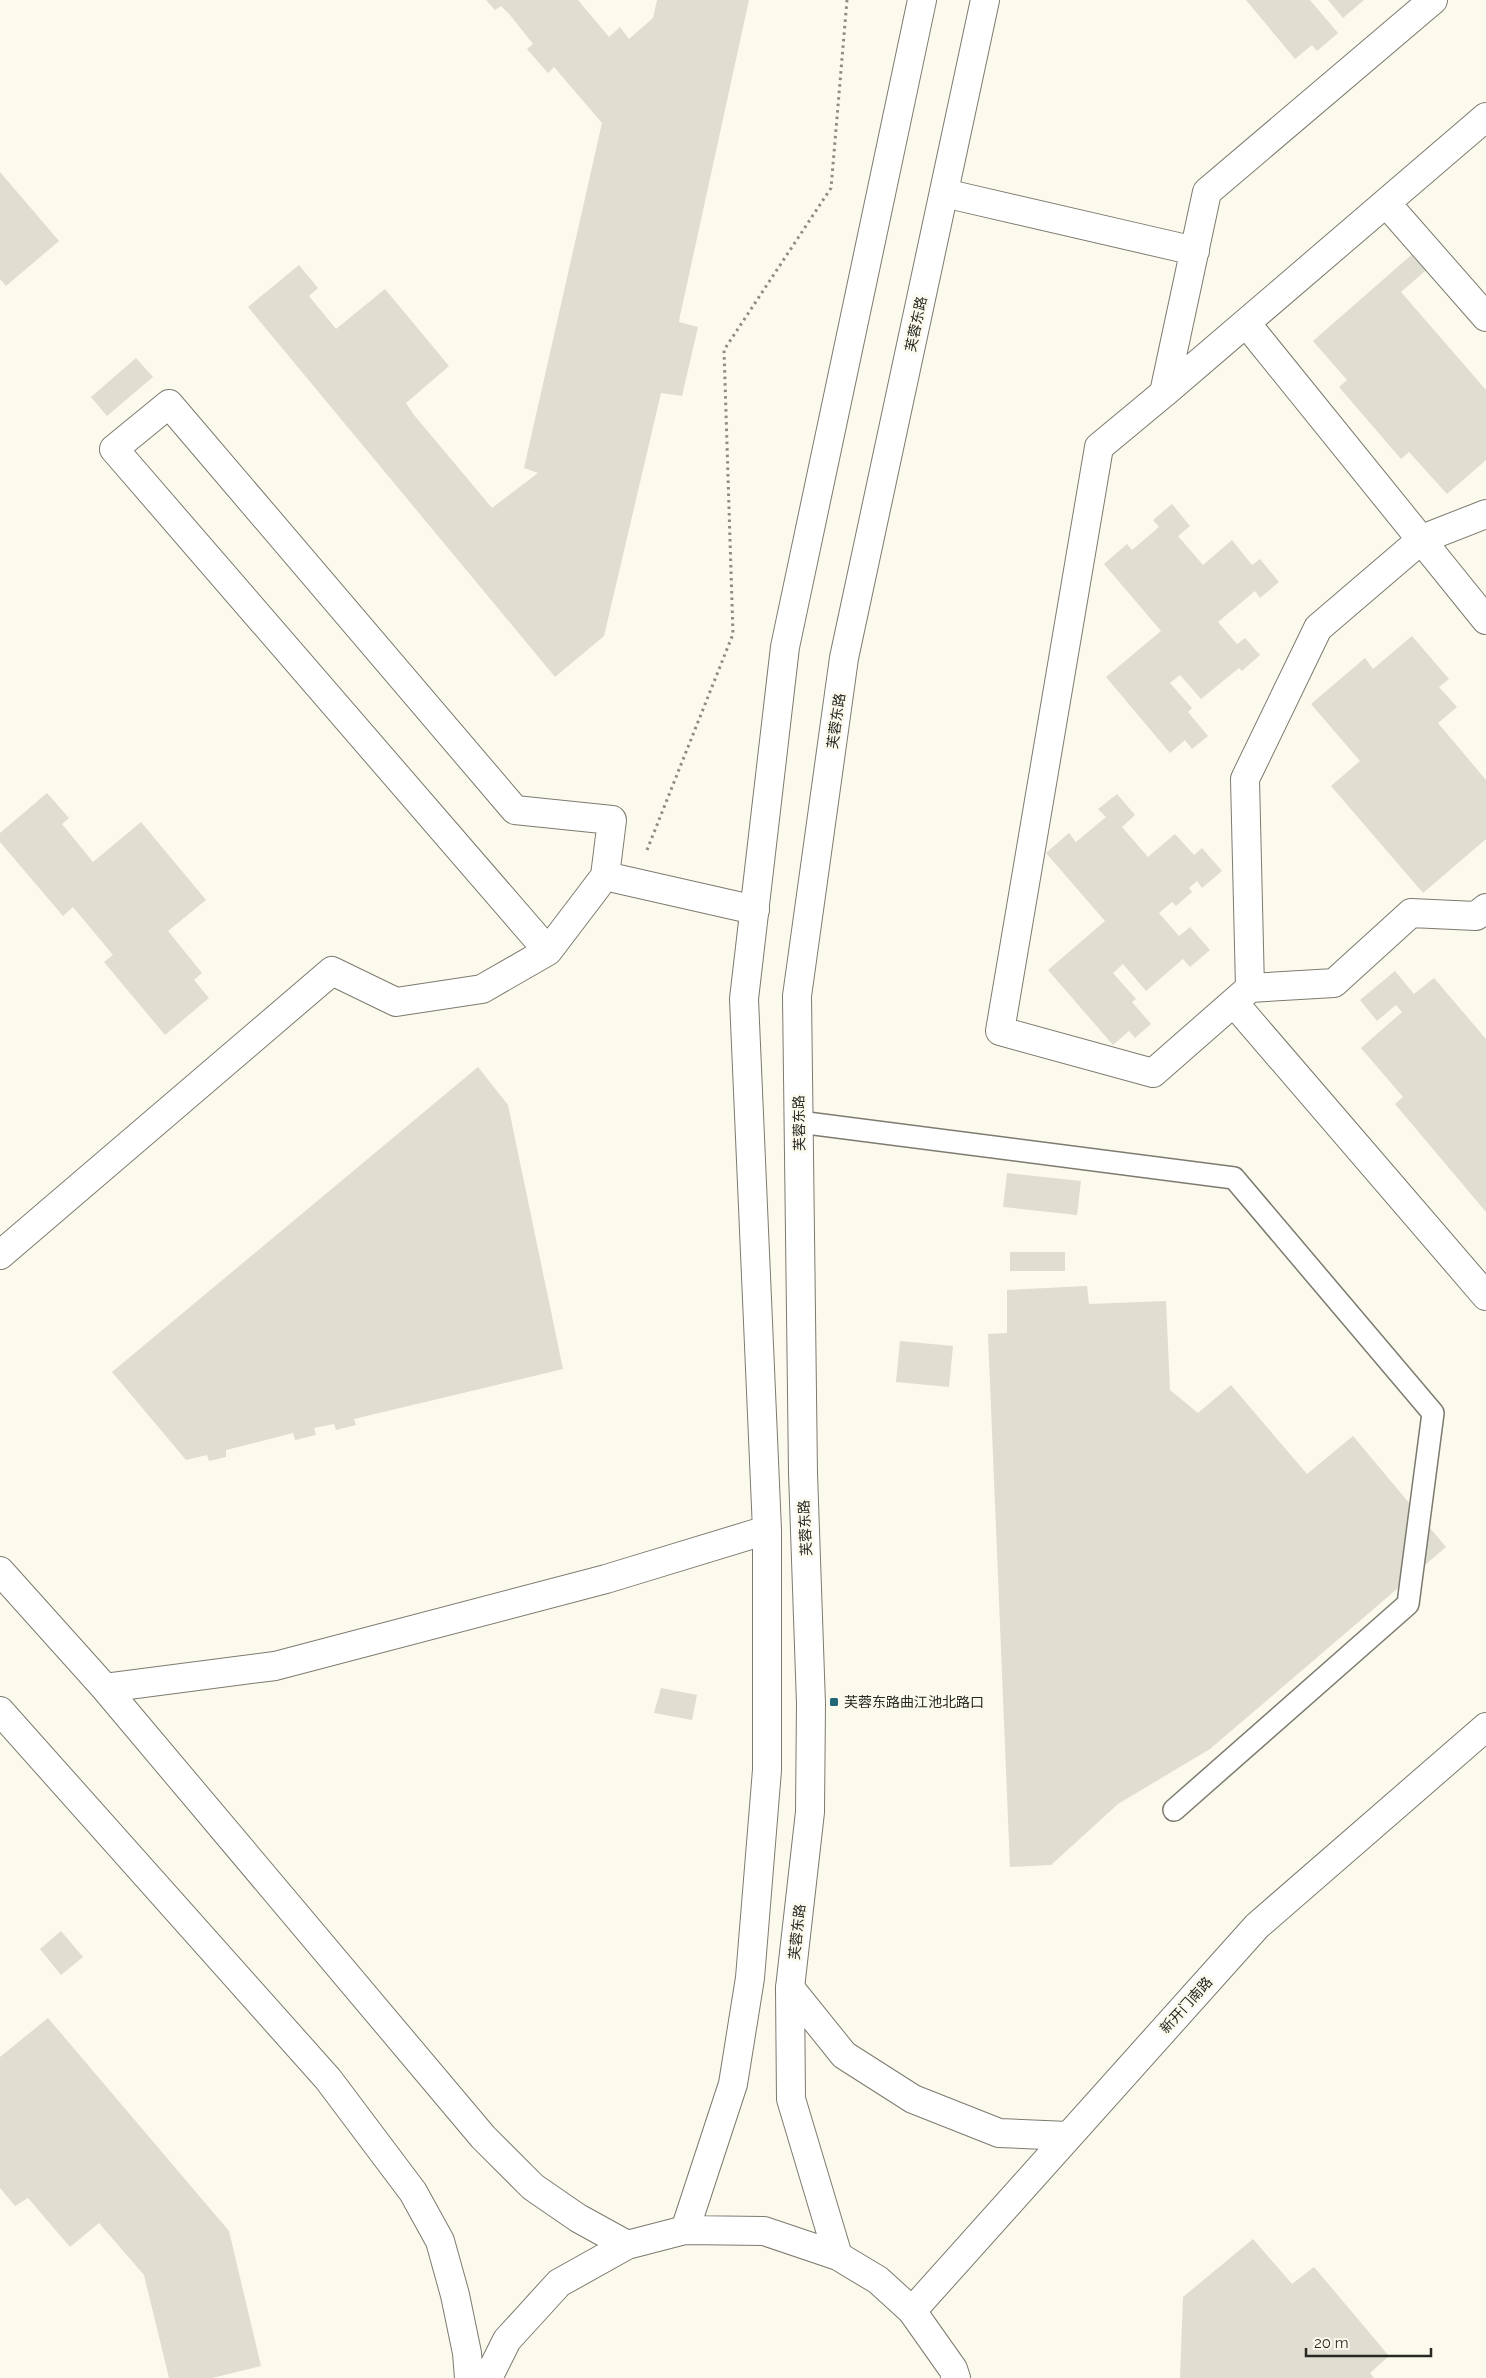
<svg xmlns="http://www.w3.org/2000/svg" width="1486" height="2378" viewBox="0 0 1486 2378" font-family="Raleway,'Noto Sans SC',sans-serif">
<style>
.building{fill:#e0ddd1}
.lines{fill:none;stroke-linecap:round;stroke-linejoin:round}
.service-casing{stroke:#7d7a6f;stroke-width:24}
.minor-casing{stroke:#7d7a6f;stroke-width:30}
.tertiary-casing{stroke:#7d7a6f;stroke-width:30}
.secondary-casing{stroke:#7d7a6f;stroke-width:30}
.path{stroke:#8d8b83;stroke-width:3;stroke-dasharray:2.5 4;stroke-linecap:butt}
.service{stroke:#fff;stroke-width:21}
.minor{stroke:#fff;stroke-width:28}
.tertiary{stroke:#fff;stroke-width:28}
.secondary{stroke:#fff;stroke-width:28}
.poi-dot{fill:#216777;stroke:#fcf9ed;stroke-width:2}
.labels{text-anchor:middle;stroke-width:5;stroke-linejoin:round;paint-order:stroke}
.street-label{font-size:14px;fill:#292823;stroke:#fcf9ed}
.poi-label{font-size:14px;fill:#292823;stroke:#fcf9ed;text-anchor:start}
</style>
<rect width="100%" height="100%" fill="#fcf9ed"/>
<path class="building" d="M 486,0 L 578,0 L 609,37 L 620,27 L 629,39 L 653,18 L 657,0 L 749,0 L 680,316 L 679,322 L 698,327 L 682,396 L 661,393 L 604,636 L 555,677 L 248,307 L 299,265 L 318,288 L 309,296 L 336,329 L 385,289 L 449,366 L 406,403 L 414,415 L 492,508 L 538,473 L 524,468 L 602,123 L 554,67 L 548,73 L 527,49 L 533,44 L 510,15 L 501,6 L 495,10 Z
M 1246,0 L 1310,0 L 1338,33 L 1317,51 L 1312,45 L 1295,59 Z
M 1328,0 L 1364,0 L 1343,18 Z
M 0,172 L 59,241 L 6,286 L 0,279 Z
M 1417,250 L 1431,266 L 1401,292 L 1486,390 L 1486,460 L 1447,494 L 1409,452 L 1401,459 L 1339,387 L 1347,380 L 1313,341 Z
M 136,358 L 153,377 L 107,416 L 91,397 Z
M 1172,504 L 1190,526 L 1178,536 L 1203,565 L 1232,540 L 1252,565 L 1260,559 L 1279,582 L 1260,598 L 1255,591 L 1218,622 L 1237,644 L 1245,638 L 1260,655 L 1242,671 L 1239,668 L 1201,699 L 1180,675 L 1170,683 L 1192,708 L 1188,712 L 1208,736 L 1192,749 L 1185,740 L 1170,753 L 1106,677 L 1161,631 L 1104,564 L 1127,544 L 1132,550 L 1159,527 L 1153,520 Z
M 1412,636 L 1449,679 L 1439,687 L 1457,707 L 1438,723 L 1486,780 L 1486,839 L 1423,893 L 1331,786 L 1360,761 L 1311,704 L 1365,658 L 1373,669 Z
M 47,793 L 69,818 L 62,824 L 93,862 L 141,822 L 206,900 L 168,931 L 202,973 L 194,980 L 209,998 L 165,1035 L 104,962 L 113,955 L 73,907 L 63,916 L 0,842 L 0,833 Z
M 1117,794 L 1135,815 L 1122,827 L 1148,857 L 1175,834 L 1194,855 L 1202,848 L 1222,871 L 1202,888 L 1197,881 L 1189,888 L 1192,892 L 1176,906 L 1172,902 L 1159,913 L 1179,936 L 1190,927 L 1210,950 L 1190,967 L 1183,959 L 1146,991 L 1123,964 L 1113,973 L 1136,999 L 1132,1002 L 1151,1024 L 1135,1038 L 1129,1031 L 1113,1045 L 1048,970 L 1105,921 L 1046,853 L 1069,833 L 1076,842 L 1106,817 L 1098,809 Z
M 1395,971 L 1414,994 L 1434,978 L 1486,1039 L 1486,1212 L 1395,1104 L 1403,1097 L 1361,1048 L 1402,1012 L 1396,1005 L 1377,1021 L 1360,1000 Z
M 478,1067 L 508,1105 L 563,1369 L 354,1419 L 356,1425 L 336,1430 L 334,1424 L 314,1428 L 316,1435 L 295,1440 L 293,1433 L 226,1450 L 226,1457 L 209,1461 L 207,1455 L 186,1460 L 112,1372 Z
M 1007,1173 L 1081,1181 L 1077,1215 L 1003,1207 Z
M 1010,1252 L 1065,1252 L 1065,1271 L 1010,1271 Z
M 1087,1286 L 1089,1304 L 1166,1301 L 1170,1390 L 1198,1413 L 1231,1385 L 1307,1474 L 1353,1436 L 1446,1547 L 1210,1749 L 1118,1804 L 1051,1865 L 1010,1867 L 988,1334 L 1007,1333 L 1007,1290 Z
M 900,1341 L 953,1346 L 949,1387 L 896,1382 Z
M 661,1688 L 697,1695 L 692,1720 L 654,1713 Z
M 61,1931 L 83,1957 L 61,1975 L 40,1949 Z
M 48,2018 L 229,2231 L 261,2366 L 212,2378 L 169,2378 L 144,2275 L 99,2223 L 70,2247 L 28,2198 L 15,2206 L 0,2188 L 0,2057 Z
M 1253,2239 L 1292,2284 L 1314,2267 L 1389,2356 L 1370,2373 L 1374,2378 L 1180,2378 L 1183,2297 Z"/>
<g class="lines">
<g class="service-casing">
<path id="service" d="M 799,1122 L 1234,1178 L 1433,1413 L 1408,1604 L 1174,1810"/>
</g>
<g class="minor-casing">
<path id="minor" d="M 1433,0 L 1207,192 L 1164,393 L 1486,117
M 944,193 L 1195,251
M 1386,203 L 1486,317
M 1246,323 L 1486,620
M 1164,393 L 1099,447 L 1000,1031 L 1153,1073 L 1250,988 L 1245,779 L 1318,628 L 1422,539 L 1486,514
M 548,951 L 114,449 L 169,404 L 515,810 L 612,820 L 605,876
M 1250,988 L 1334,983 L 1411,913 L 1476,916 L 1486,908
M 1234,1003 L 1486,1296
M 0,1255 L 332,971 L 396,1002 L 482,989 L 548,951 L 605,876 L 755,910"/>
</g>
<g class="tertiary-casing">
<path id="tertiary" d="M 790,1988 L 844,2055 L 913,2099 L 999,2133 L 1068,2136
M 912,2311 L 1257,1926 L 1486,1727"/>
</g>
<g class="secondary-casing">
<path id="secondary" d="M 0,1571 L 105,1688 L 483,2137 L 533,2187 L 578,2218 L 627,2245
M 105,1688 L 275,1666 L 606,1579 L 767,1530
M 0,1711 L 328,2079 L 413,2192 L 440,2241 L 455,2295 L 467,2353 L 469,2378
M 685,2230 L 733,2084 L 750,1978 L 767,1770 L 767,1530 L 744,999 L 785,647 L 922,0
M 838,2256 L 791,2099 L 790,1988 L 810,1812 L 811,1704 L 803,1473 L 797,996 L 844,658 L 985,0
M 488,2378 L 507,2340 L 559,2283 L 627,2245 L 685,2230 L 764,2231 L 838,2256 L 878,2280 L 912,2311 L 953,2369 L 956,2378"/>
</g>
<path class="path" d="M 647,850 L 733,634 L 724,350 L 831,188 L 847,0"/>
<use href="#service" class="service"/>
<use href="#minor" class="minor"/>
<use href="#tertiary" class="tertiary"/>
<use href="#secondary" class="secondary"/>
</g>
<rect class="poi-dot" x="829" y="1697" width="10" height="10" rx="2.5"/>
<g class="labels">
<g class="street-label">
<text transform="translate(916 324) rotate(-78)" y="5">芙蓉东路</text>
<text transform="translate(836 721) rotate(-82)" y="5">芙蓉东路</text>
<text transform="translate(799 1123) rotate(-91)" y="5">芙蓉东路</text>
<text transform="translate(805 1528) rotate(-93)" y="5">芙蓉东路</text>
<text transform="translate(797 1932) rotate(-84)" y="5">芙蓉东路</text>
<text transform="translate(1186 2005) rotate(-48)" y="5">新开门南路</text>
</g>
<g class="poi-label">
<text x="844" y="1707">芙蓉东路曲江池北路口</text>
</g>
</g>
<path d="M1306 2348v8h125v-8" fill="none" stroke="#292823" stroke-width="2.5"/>
<text x="1314" y="2348" font-size="15" fill="#292823" stroke="#fcf9ed" stroke-width="4" paint-order="stroke">20 m</text>
</svg>
